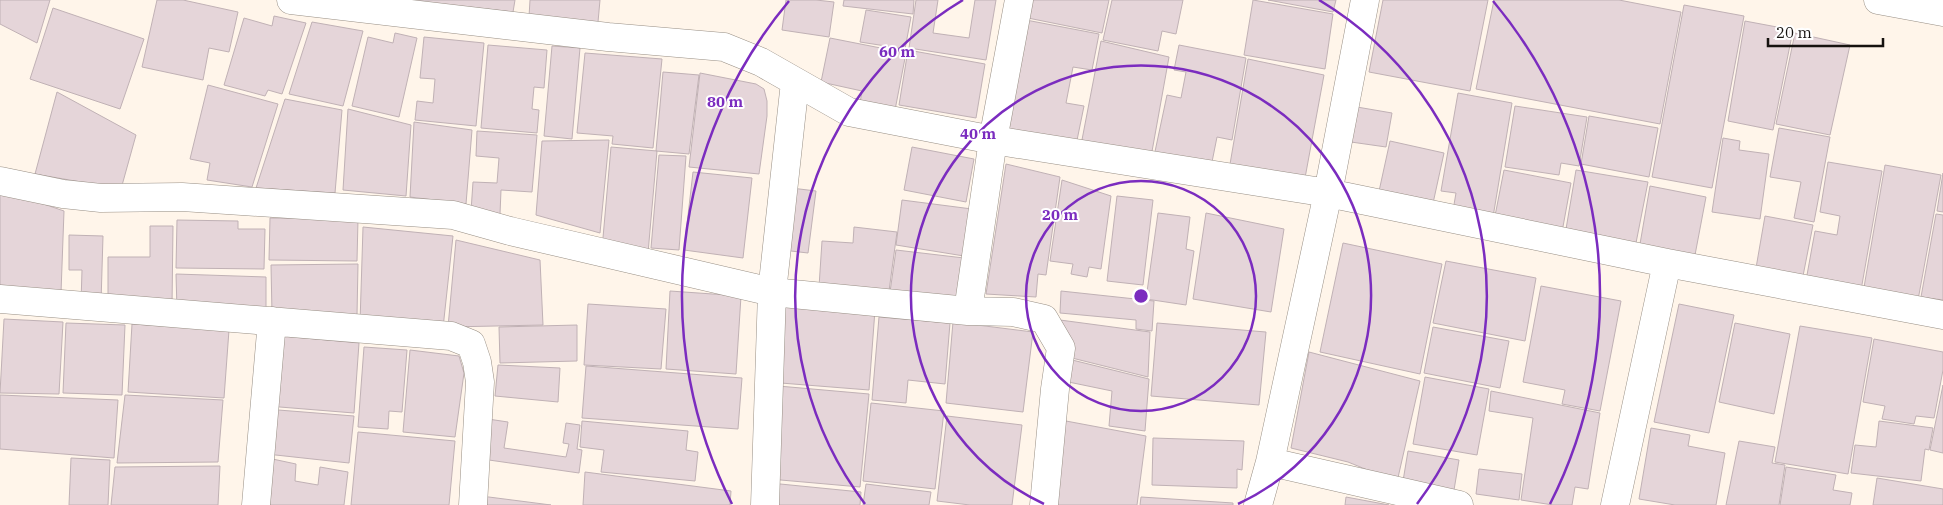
<svg xmlns="http://www.w3.org/2000/svg" width="1943" height="505" viewBox="0 0 1943 505" font-family="'IBM Plex Serif',serif">
<style>
.building{fill:#e5d5d9;stroke:#c0b1b5}
.lines{fill:none;stroke-linecap:round;stroke-linejoin:round}
.minor-casing{stroke:#988f85;stroke-width:29}
.minor{stroke:#fff;stroke-width:28}
.ring{fill:none;stroke:#7b2cbf;stroke-width:2.5}
.centre{fill:#7b2cbf;stroke:#fff;stroke-width:2.5}
.ring-label{font-size:15px;text-anchor:middle;font-weight:bold;fill:#7b2cbf;stroke:#fff;stroke-width:4;stroke-linejoin:round;paint-order:stroke}
</style>
<rect width="100%" height="100%" fill="#fff5ea"/>
<path class="building" d="M 0,0 L 50,0 L 37,43 L 0,24 Z
M 157,0 L 183,0 L 238,12 L 229,52 L 209,48 L 203,80 L 142,67 Z
M 414,0 L 515,0 L 513,12 L 413,1 Z
M 530,0 L 600,0 L 598,22 L 529,17 Z
M 786,0 L 816,0 L 834,2 L 829,37 L 782,30 Z
M 844,0 L 914,0 L 913,14 L 843,6 Z
M 916,0 L 938,0 L 933,33 L 969,38 L 975,0 L 996,0 L 986,60 L 909,48 Z
M 1027,0 L 1109,0 L 1102,33 L 1023,17 Z
M 1112,0 L 1183,0 L 1176,34 L 1162,31 L 1158,51 L 1103,40 Z
M 1253,0 L 1333,14 L 1325,69 L 1244,55 Z
M 1268,0 L 1336,0 L 1333,12 Z
M 1383,0 L 1488,0 L 1470,91 L 1369,72 Z
M 1494,0 L 1619,0 L 1681,12 L 1660,124 L 1476,89 Z
M 1684,5 L 1744,16 L 1712,188 L 1652,177 Z
M 53,8 L 144,39 L 120,109 L 30,79 Z
M 866,10 L 911,17 L 905,49 L 860,42 Z
M 274,16 L 306,23 L 282,94 L 268,90 L 265,96 L 224,85 L 244,18 L 272,26 Z
M 1026,20 L 1099,34 L 1092,70 L 1073,67 L 1066,103 L 1084,106 L 1075,150 L 1003,136 Z
M 1745,21 L 1793,30 L 1773,130 L 1728,121 Z
M 312,22 L 363,31 L 343,106 L 289,94 Z
M 395,33 L 417,38 L 399,117 L 352,106 L 368,37 L 393,43 Z
M 1795,33 L 1850,45 L 1830,135 L 1776,124 Z
M 424,37 L 484,43 L 476,126 L 415,120 L 417,101 L 433,103 L 435,79 L 420,78 Z
M 830,38 L 906,53 L 895,110 L 860,103 L 862,91 L 821,82 Z
M 1101,41 L 1169,57 L 1151,157 L 1081,145 Z
M 488,45 L 547,50 L 544,88 L 534,87 L 532,109 L 539,110 L 537,133 L 481,128 Z
M 1179,45 L 1246,58 L 1232,140 L 1217,137 L 1210,172 L 1153,161 L 1167,95 L 1181,98 L 1186,72 L 1174,70 Z
M 552,46 L 580,48 L 572,139 L 544,136 Z
M 908,50 L 985,64 L 976,118 L 899,105 Z
M 585,53 L 662,59 L 653,148 L 612,144 L 613,136 L 577,133 Z
M 1248,59 L 1324,75 L 1305,178 L 1229,170 Z
M 663,72 L 699,75 L 689,154 L 656,151 Z
M 700,73 L 756,84 L 764,89 L 767,101 L 767,116 L 759,174 L 689,167 Z
M 208,85 L 278,104 L 252,187 L 207,180 L 210,163 L 190,159 Z
M 57,92 L 136,135 L 121,189 L 35,174 Z
M 1458,93 L 1512,103 L 1492,223 L 1452,216 L 1456,193 L 1441,191 Z
M 285,99 L 342,110 L 335,193 L 256,188 Z
M 1515,106 L 1587,117 L 1579,166 L 1561,163 L 1559,175 L 1505,167 Z
M 1357,107 L 1392,113 L 1386,147 L 1351,142 Z
M 348,109 L 411,125 L 406,196 L 343,190 Z
M 1589,116 L 1658,128 L 1649,177 L 1581,164 Z
M 414,122 L 472,130 L 466,204 L 410,197 Z
M 1779,128 L 1830,137 L 1814,222 L 1794,218 L 1801,182 L 1770,177 Z
M 477,131 L 537,135 L 532,192 L 501,190 L 500,214 L 471,211 L 473,182 L 497,183 L 499,158 L 476,156 Z
M 1723,138 L 1740,141 L 1739,150 L 1769,154 L 1760,219 L 1712,212 Z
M 609,140 L 600,233 L 536,215 L 542,141 Z
M 1390,141 L 1444,153 L 1430,217 L 1376,205 Z
M 611,147 L 657,151 L 648,253 L 602,249 Z
M 912,147 L 974,159 L 966,202 L 904,190 Z
M 659,155 L 686,156 L 679,250 L 651,248 Z
M 1828,162 L 1882,171 L 1860,296 L 1805,286 L 1815,231 L 1837,235 L 1840,216 L 1820,212 Z
M 1006,164 L 1060,177 L 1046,275 L 1038,274 L 1036,297 L 986,294 Z
M 1885,165 L 1941,175 L 1918,300 L 1863,293 Z
M 1504,170 L 1571,183 L 1560,243 L 1494,221 Z
M 1576,170 L 1648,182 L 1635,248 L 1565,235 Z
M 693,172 L 752,178 L 743,258 L 684,250 Z
M 1943,173 L 1943,212 L 1937,211 Z
M 1062,180 L 1111,196 L 1101,269 L 1089,267 L 1087,277 L 1071,274 L 1073,264 L 1050,261 Z
M 1650,186 L 1706,197 L 1695,255 L 1640,244 Z
M 783,187 L 816,191 L 808,253 L 774,249 Z
M 0,189 L 64,211 L 61,293 L 0,289 Z
M 1117,196 L 1153,200 L 1143,285 L 1107,281 Z
M 902,200 L 972,209 L 964,256 L 896,245 Z
M 1158,213 L 1190,217 L 1186,249 L 1194,251 L 1186,305 L 1146,299 Z
M 1206,213 L 1284,229 L 1271,312 L 1193,299 Z
M 1936,214 L 1943,215 L 1943,300 L 1921,297 Z
M 1765,216 L 1813,225 L 1803,276 L 1756,268 Z
M 270,218 L 358,219 L 357,261 L 269,260 Z
M 177,220 L 238,221 L 238,229 L 265,229 L 264,269 L 176,268 Z
M 150,226 L 173,226 L 172,307 L 108,306 L 108,257 L 150,257 Z
M 363,227 L 453,236 L 443,328 L 360,323 Z
M 854,227 L 897,232 L 889,291 L 819,287 L 822,241 L 853,243 Z
M 69,235 L 103,236 L 101,303 L 81,303 L 82,270 L 69,270 Z
M 456,240 L 540,260 L 543,325 L 448,327 Z
M 1343,243 L 1442,264 L 1420,374 L 1320,352 Z
M 896,250 L 964,258 L 959,301 L 890,292 Z
M 1446,261 L 1536,278 L 1525,341 L 1433,323 Z
M 358,264 L 357,315 L 272,314 L 271,265 Z
M 176,274 L 266,277 L 266,311 L 177,310 Z
M 1541,286 L 1621,301 L 1600,411 L 1562,404 L 1565,390 L 1523,382 Z
M 670,291 L 741,296 L 736,374 L 666,369 Z
M 1061,291 L 1154,301 L 1152,331 L 1136,329 L 1136,320 L 1060,313 Z
M 774,302 L 875,310 L 869,390 L 768,382 Z
M 588,304 L 666,309 L 661,369 L 584,365 Z
M 1679,304 L 1734,315 L 1709,433 L 1654,422 Z
M 879,317 L 950,323 L 945,384 L 908,380 L 906,403 L 872,400 Z
M 4,319 L 63,322 L 59,394 L 0,393 Z
M 1060,320 L 1150,332 L 1148,377 L 1056,354 Z
M 953,322 L 1033,332 L 1023,412 L 946,403 Z
M 66,323 L 125,325 L 122,395 L 63,393 Z
M 1157,323 L 1266,332 L 1259,405 L 1151,396 Z
M 1735,323 L 1790,334 L 1774,414 L 1719,402 Z
M 132,324 L 229,330 L 224,398 L 128,392 Z
M 577,325 L 577,361 L 500,363 L 499,327 Z
M 1800,326 L 1872,338 L 1848,474 L 1775,462 Z
M 1433,327 L 1509,341 L 1500,388 L 1424,373 Z
M 261,334 L 359,343 L 354,413 L 255,405 Z
M 1874,339 L 1943,352 L 1943,370 L 1934,418 L 1916,416 L 1914,424 L 1882,419 L 1885,406 L 1863,402 Z
M 364,347 L 407,350 L 402,412 L 389,411 L 388,429 L 358,427 Z
M 410,350 L 459,356 L 464,373 L 455,437 L 403,432 Z
M 1309,352 L 1420,381 L 1397,482 L 1348,462 L 1291,448 Z
M 1056,356 L 1149,379 L 1145,431 L 1109,426 L 1112,391 L 1054,379 Z
M 498,365 L 560,368 L 558,402 L 495,396 Z
M 586,366 L 742,378 L 738,429 L 582,418 Z
M 1425,377 L 1489,389 L 1477,455 L 1413,444 Z
M 767,385 L 869,394 L 860,487 L 758,478 Z
M 1943,385 L 1943,453 L 1930,450 Z
M 1491,391 L 1600,413 L 1588,489 L 1575,487 L 1572,505 L 1553,505 L 1521,500 L 1533,418 L 1489,411 Z
M 0,395 L 118,400 L 114,458 L 0,449 Z
M 125,395 L 223,400 L 218,462 L 117,463 Z
M 871,403 L 944,411 L 935,489 L 863,481 Z
M 253,408 L 354,416 L 349,463 L 248,452 Z
M 947,416 L 1022,425 L 1012,505 L 970,505 L 937,501 Z
M 1050,418 L 1146,436 L 1137,505 L 1044,505 Z
M 488,419 L 508,422 L 504,448 L 566,457 L 569,444 L 563,443 L 566,423 L 580,425 L 577,449 L 582,450 L 579,473 L 482,459 Z
M 582,421 L 688,431 L 686,450 L 698,452 L 695,481 L 601,472 L 604,450 L 580,447 Z
M 1879,421 L 1933,428 L 1929,450 L 1925,449 L 1921,481 L 1851,473 L 1855,445 L 1876,447 Z
M 1651,428 L 1690,435 L 1688,446 L 1725,453 L 1716,505 L 1675,505 L 1639,499 Z
M 358,432 L 455,441 L 449,505 L 351,505 Z
M 1153,438 L 1244,441 L 1242,470 L 1237,469 L 1237,488 L 1152,485 Z
M 1739,441 L 1775,447 L 1772,463 L 1785,465 L 1779,505 L 1726,505 Z
M 1408,451 L 1459,460 L 1453,496 L 1402,487 Z
M 249,454 L 296,464 L 295,481 L 318,485 L 320,467 L 348,472 L 344,505 L 270,505 Z
M 71,458 L 110,460 L 108,505 L 69,505 Z
M 220,466 L 218,505 L 111,505 L 115,467 Z
M 1786,467 L 1836,475 L 1833,490 L 1852,493 L 1850,505 L 1780,505 Z
M 1479,469 L 1522,474 L 1519,500 L 1476,494 Z
M 585,472 L 731,491 L 730,505 L 583,505 Z
M 1877,478 L 1943,489 L 1943,505 L 1873,505 Z
M 760,482 L 861,492 L 860,505 L 758,505 Z
M 866,484 L 931,492 L 929,505 L 863,505 Z
M 481,496 L 551,505 L 479,505 Z
M 1141,497 L 1233,503 L 1233,505 L 1140,505 Z
M 1346,497 L 1389,505 L 1345,505 Z"/>
<g class="lines">
<g class="minor-casing">
<path id="minor" d="M 291,0 L 608,37 L 724,47 L 761,62 L 849,112 L 993,140 L 1328,193 L 1667,263 L 1943,315
M 1878,0 L 1943,12
M 0,181 L 63,194 L 101,198 L 182,197 L 453,215 L 510,231 L 772,292 L 795,82
M 0,299 L 451,336 L 471,344 L 477,362 L 480,382 L 473,505
M 968,311 L 993,140 L 1019,0
M 1270,462 L 1328,193 L 1365,0
M 256,505 L 272,321
M 765,505 L 772,292 L 968,311 L 1013,312 L 1044,319 L 1061,348 L 1055,389 L 1044,505
M 1258,505 L 1270,462 L 1459,505
M 1615,505 L 1667,263"/>
</g>
<use href="#minor" class="minor"/>
</g>
<g class="ring">
<circle cx="1141" cy="296" r="115"/>
<path d="M1044 504A230 230 0 1 1 1238 504"/>
<path d="M865 504A345 345 0 0 1 963 0M1319 0A345 345 0 0 1 1417 504"/>
<path d="M732 504A459 459 0 0 1 789 1M1493 1A459 459 0 0 1 1550 504"/>
</g>
<circle cx="1141" cy="296" r="8" class="centre"/>
<g class="ring-label">
<text x="897" y="57">60 m</text>
<text x="725" y="107">80 m</text>
<text x="978" y="139">40 m</text>
<text x="1060" y="220">20 m</text>
</g>
<path d="M1768 38v8h115v-8" fill="none" stroke="#16120f" stroke-width="2.5"/>
<text x="1776" y="38" font-size="15" fill="#16120f" stroke="#ffffff" stroke-width="4" paint-order="stroke">20 m</text>
</svg>
